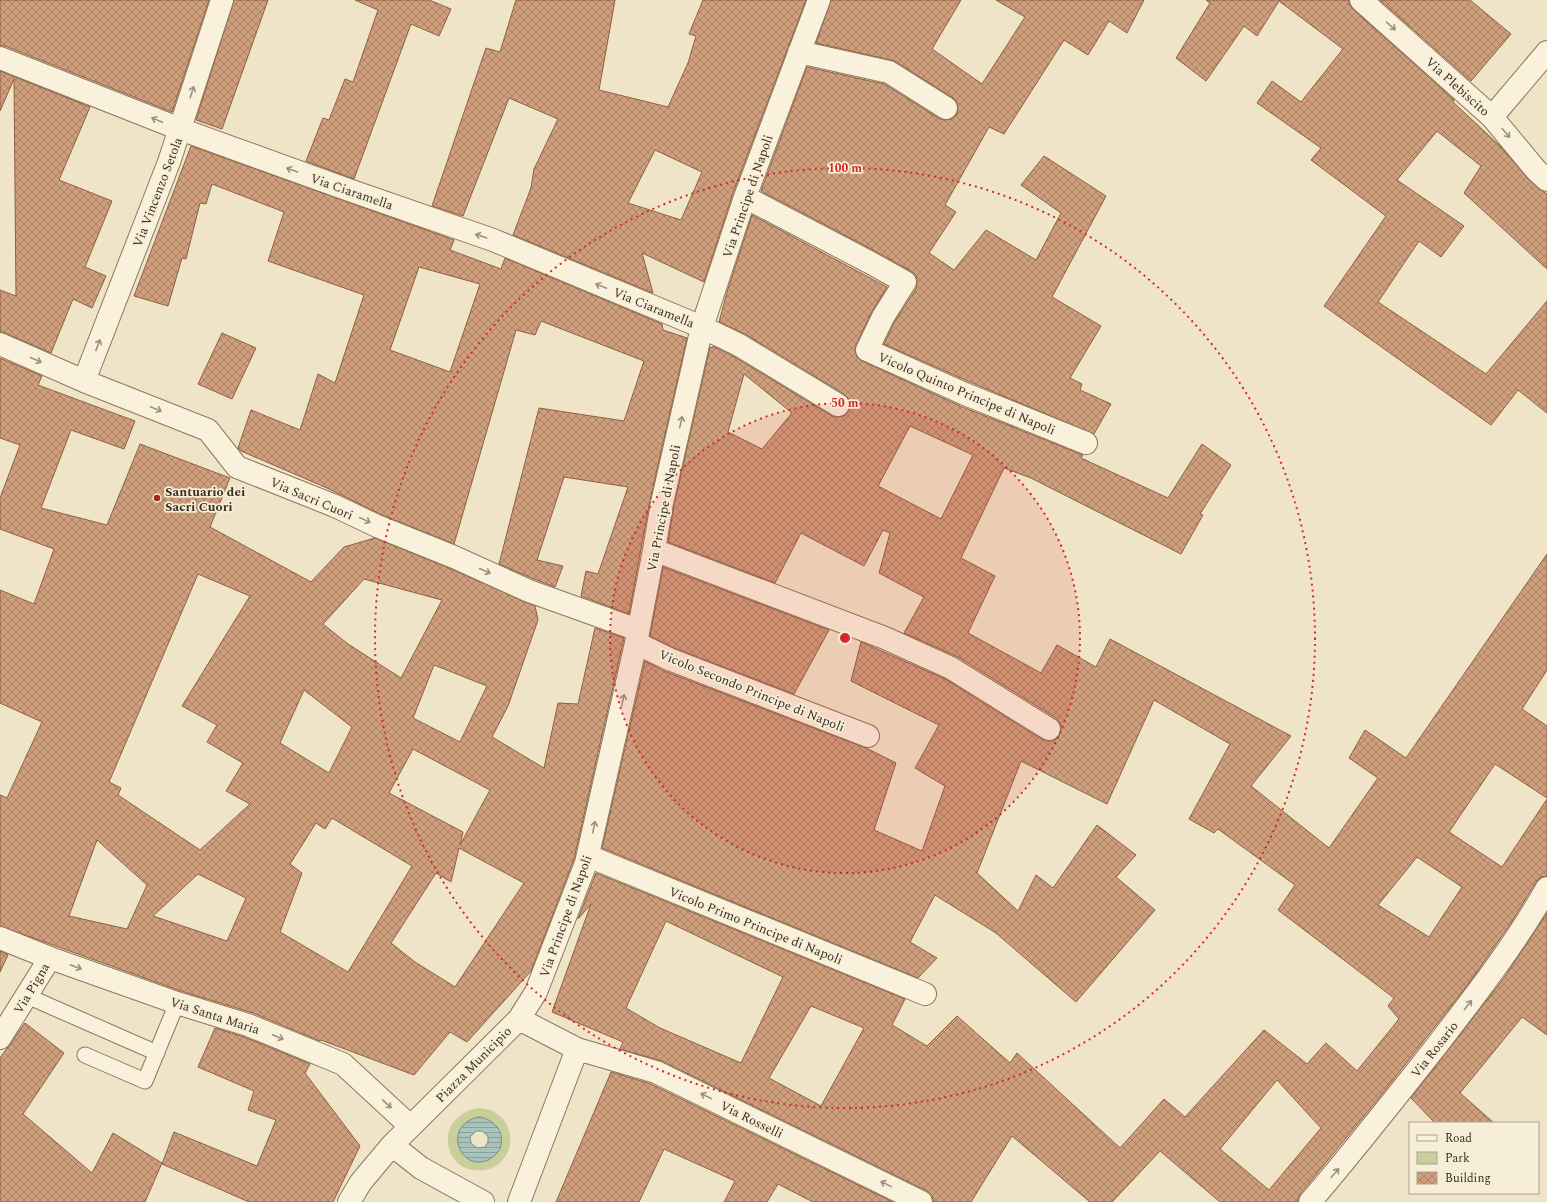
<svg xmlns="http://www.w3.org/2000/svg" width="1547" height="1202" viewBox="0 0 1547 1202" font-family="Spectral,serif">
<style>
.green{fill:#c9cf9b;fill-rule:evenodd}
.water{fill:url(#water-rules);stroke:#6f938a;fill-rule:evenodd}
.building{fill:url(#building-cross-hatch);stroke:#8d5f41;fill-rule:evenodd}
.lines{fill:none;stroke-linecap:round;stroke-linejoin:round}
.service-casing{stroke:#8d765c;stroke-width:17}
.minor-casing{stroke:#8d765c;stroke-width:24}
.service{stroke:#faf1dc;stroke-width:15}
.minor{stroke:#faf1dc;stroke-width:22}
.oneway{stroke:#9c907e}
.ring{fill:none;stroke:#d62828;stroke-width:2;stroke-dasharray:2 4}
.poi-dot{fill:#9e2a2b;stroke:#f7eed8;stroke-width:1.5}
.labels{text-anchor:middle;stroke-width:3.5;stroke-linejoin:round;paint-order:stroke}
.street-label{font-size:13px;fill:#3d2e20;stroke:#f7eed8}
.poi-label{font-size:13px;font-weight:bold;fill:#3d2e20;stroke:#f7eed8;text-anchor:start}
.centre{fill:#d62828;stroke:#f7eed8;stroke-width:2}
.ring-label{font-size:12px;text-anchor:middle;font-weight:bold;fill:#d62828;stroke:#f7eed8;stroke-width:3.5;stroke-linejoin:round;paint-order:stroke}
</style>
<defs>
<pattern id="water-rules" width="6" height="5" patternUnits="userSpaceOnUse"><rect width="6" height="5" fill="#a9c4bc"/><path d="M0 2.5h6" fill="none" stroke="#8ba098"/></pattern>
<pattern id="building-cross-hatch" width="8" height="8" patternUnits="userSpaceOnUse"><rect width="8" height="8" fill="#cf9f7d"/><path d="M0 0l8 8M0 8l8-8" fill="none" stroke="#a98266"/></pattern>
</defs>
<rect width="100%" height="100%" fill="#f0e4c8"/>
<path class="green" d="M 479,1108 C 485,1109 491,1109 496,1113 C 511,1122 515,1145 504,1158 C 499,1165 492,1169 484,1170 C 443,1177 431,1115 479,1108 ZM 466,1122 L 502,1139 C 499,1155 489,1163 473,1161 Z"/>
<path class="water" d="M 479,1117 C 493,1119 504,1130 501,1145 C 500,1151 495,1156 490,1159 C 461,1175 440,1125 479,1117 ZM 476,1131 L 482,1131 L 488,1136 L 488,1142 L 485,1147 L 477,1148 L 471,1143 L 470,1137 Z"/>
<path class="building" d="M 0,0 L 209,0 L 172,112 L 5,46 L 0,46 Z
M 234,0 L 268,0 L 222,129 L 196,120 Z
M 355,0 L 429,0 L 451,9 L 439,36 L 411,24 L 354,179 L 306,161 L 323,118 L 329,120 L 345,79 L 353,82 L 378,10 Z
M 516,0 L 615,0 L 599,90 L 668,107 L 688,63 L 696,36 L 689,34 L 703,0 L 806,0 L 733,193 L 704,282 L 642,253 L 653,293 L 513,235 L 531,188 L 534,169 L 558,119 L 509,98 L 463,216 L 432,206 L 486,48 L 500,52 ZM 655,150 L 702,172 L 681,220 L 628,203 Z
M 831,0 L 961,0 L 932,49 L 982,84 L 1025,17 L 996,0 L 1144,0 L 1127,33 L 1109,21 L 1088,55 L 1064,40 L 1004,134 L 989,127 L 945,205 L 956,212 L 929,253 L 954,270 L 986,230 L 1036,260 L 1061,213 L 1021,185 L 1044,156 L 1106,196 L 1052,297 L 1101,326 L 1070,378 L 1082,384 L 1080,390 L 1111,404 L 1094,434 L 970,382 L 884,344 L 894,323 L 916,289 L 917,282 L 916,275 L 911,271 L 875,251 L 761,191 L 807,67 L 884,84 L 940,119 L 945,120 L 951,119 L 957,114 L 958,109 L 957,103 L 953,98 L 895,61 L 816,43 Z
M 1206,0 L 1349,0 L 1349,4 L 1353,9 L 1454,100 L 1453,102 L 1501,147 L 1528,179 L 1539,189 L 1547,194 L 1547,269 L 1464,193 L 1481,166 L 1437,131 L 1397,180 L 1464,226 L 1441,257 L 1419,241 L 1378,302 L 1486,374 L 1547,301 L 1547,413 L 1518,390 L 1491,425 L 1324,306 L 1386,216 L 1311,160 L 1321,148 L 1257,103 L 1272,81 L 1301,102 L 1343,49 L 1279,1 L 1257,36 L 1244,26 L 1206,81 L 1176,58 L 1210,3 Z
M 1380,0 L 1470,0 L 1511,34 L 1471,81 Z
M 0,71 L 90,107 L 59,180 L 112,201 L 85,267 L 106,276 L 92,308 L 73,299 L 51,353 L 5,333 L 0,332 L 0,290 L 16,296 L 14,79 L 0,111 Z
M 191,146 L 454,240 L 450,250 L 501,269 L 505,258 L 662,324 L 663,330 L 687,338 L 650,500 L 629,614 L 581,596 L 586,571 L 598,574 L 628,487 L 564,477 L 537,560 L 563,566 L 555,587 L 534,579 L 499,564 L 539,408 L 624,421 L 644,361 L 541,321 L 535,335 L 516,330 L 454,544 L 382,515 L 327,488 L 241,451 L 238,448 L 251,410 L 300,430 L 318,374 L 335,383 L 364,295 L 268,261 L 284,212 L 212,184 L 206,204 L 200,203 L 186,259 L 182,258 L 168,306 L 134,296 ZM 419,267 L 480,284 L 450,372 L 390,350 Z
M 752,215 L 887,287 L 872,311 L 856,345 L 855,351 L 857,357 L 862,361 L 960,406 L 1083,455 L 1081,458 L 1168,498 L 1202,444 L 1231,465 L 1200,514 L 1203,515 L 1181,554 L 1031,478 L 1004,468 L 961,558 L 995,576 L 968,633 L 1041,673 L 1057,645 L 1096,667 L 1110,639 L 1291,736 L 1251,786 L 1329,848 L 1378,778 L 1349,758 L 1365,730 L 1406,758 L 1547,554 L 1547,670 L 1522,709 L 1547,726 L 1547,798 L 1495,764 L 1449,832 L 1502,867 L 1547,799 L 1547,876 L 1541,877 L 1536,882 L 1511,923 L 1469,983 L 1378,1099 L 1300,1194 L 1297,1202 L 1220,1202 L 1160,1151 L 1112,1202 L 1090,1202 L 1012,1136 L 971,1202 L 933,1202 L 932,1195 L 927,1191 L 662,1061 L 620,1049 L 623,1042 L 552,1012 L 591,904 L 578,919 L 596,873 L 905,999 L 892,1025 L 927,1046 L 957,1016 L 1010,1063 L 1017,1053 L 1120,1148 L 1164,1099 L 1185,1117 L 1264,1030 L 1307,1064 L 1326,1043 L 1357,1071 L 1399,1019 L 1388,1006 L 1394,998 L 1278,910 L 1295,885 L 1218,829 L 1214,833 L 1189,819 L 1230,744 L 1154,700 L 1107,804 L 1021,761 L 977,873 L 1018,911 L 1036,875 L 1053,888 L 1097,825 L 1136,855 L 1116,877 L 1155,910 L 1076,1002 L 996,933 L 935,895 L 910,942 L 937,958 L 918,978 L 602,848 L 645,661 L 664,671 L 866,748 L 896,763 L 874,830 L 922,851 L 945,786 L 915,768 L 939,725 L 851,681 L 861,642 L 945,679 L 1043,740 L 1049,741 L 1055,740 L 1059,736 L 1061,730 L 1060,723 L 1056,718 L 958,657 L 904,633 L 924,597 L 879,573 L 890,533 L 883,530 L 864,566 L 801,533 L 775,583 L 668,542 L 674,505 L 710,347 L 713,348 L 713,346 L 733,356 L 832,416 L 837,417 L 844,416 L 848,412 L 850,406 L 849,399 L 844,394 L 745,334 L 719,322 L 727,292 ZM 744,374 L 792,413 L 762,449 L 728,432 ZM 910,426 L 973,455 L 941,519 L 878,486 ZM 1417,857 L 1462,887 L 1429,937 L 1378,905 ZM 666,921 L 783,977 L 741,1063 L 660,1028 L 626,1008 ZM 811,1006 L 864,1028 L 821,1106 L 769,1078 ZM 1277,1080 L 1321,1128 L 1269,1190 L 1220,1149 Z
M 222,333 L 256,348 L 232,399 L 198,384 Z
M 0,358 L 42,376 L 38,385 L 135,421 L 124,449 L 71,430 L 41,508 L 107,525 L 140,444 L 230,478 L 210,527 L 311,582 L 344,547 L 375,538 L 449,568 L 535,606 L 538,620 L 508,706 L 492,737 L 544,768 L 558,703 L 578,704 L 595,628 L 624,638 L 574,859 L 531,971 L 467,1042 L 450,1032 L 414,1075 L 321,1040 L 320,1041 L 253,1013 L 181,991 L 0,926 L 0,795 L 7,798 L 42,722 L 0,703 L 0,590 L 34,604 L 54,549 L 0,529 L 0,498 L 20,445 L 0,438 ZM 198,574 L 250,596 L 182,706 L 217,725 L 207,742 L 243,763 L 226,791 L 250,804 L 200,850 L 118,795 L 121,788 L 109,782 ZM 364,579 L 442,600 L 401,678 L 348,644 L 323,624 ZM 434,665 L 487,686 L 460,742 L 413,718 ZM 304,690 L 352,727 L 329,773 L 280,743 ZM 413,749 L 490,790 L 460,845 L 463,832 L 389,793 ZM 332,818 L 412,866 L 348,972 L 280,932 L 302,873 L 290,864 L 316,823 L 325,829 ZM 97,840 L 147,885 L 127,929 L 69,916 ZM 459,848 L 524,883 L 455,987 L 415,962 L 391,943 L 436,873 L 451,882 ZM 198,874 L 246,898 L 227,941 L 153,916 Z
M 663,567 L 829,630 L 794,694 L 674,648 L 650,636 Z
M 1547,913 L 1547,1035 L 1522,1017 L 1460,1093 L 1494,1123 L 1435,1123 L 1411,1098 L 1504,978 Z
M 0,951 L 8,955 L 0,972 Z
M 25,1023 L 64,1053 L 23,1114 L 92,1173 L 113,1133 L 162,1163 L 145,1202 L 0,1202 L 0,1058 Z
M 215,1028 L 244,1037 L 310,1064 L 305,1073 L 360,1146 L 333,1202 L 249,1202 L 162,1164 L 174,1132 L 257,1166 L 276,1120 L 248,1110 L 254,1091 L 198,1067 Z
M 611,1072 L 651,1084 L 893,1202 L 813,1202 L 778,1184 L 767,1202 L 724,1202 L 735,1181 L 664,1149 L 639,1202 L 556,1202 Z"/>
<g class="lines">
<g class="service-casing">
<path id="service" d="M 27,996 L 157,1053
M 85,1055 L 145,1081 L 177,1003"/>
</g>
<g class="minor-casing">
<path id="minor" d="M 1361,0 L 1492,117 L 1536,170 L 1547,180
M 799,52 L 889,72 L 946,108
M 0,58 L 180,129 L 346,189 L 493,240 L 702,327 L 739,345 L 838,405
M 1492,117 L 1547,52
M 745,197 L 869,262 L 905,282 L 883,317 L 867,350 L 965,394 L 1086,443
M 0,344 L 84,381 L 208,430 L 237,467 L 335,506 L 377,526 L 454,557 L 529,591 L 638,630
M 84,381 L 169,162 L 222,0
M 654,550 L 885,638 L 951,668 L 1049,729
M 636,643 L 669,659 L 868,736
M 588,856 L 925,994
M 0,938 L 50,958 L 177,1003 L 248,1025 L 343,1064 L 410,1126
M 519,1019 L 536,992 L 586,863 L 636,643 L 654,550 L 662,503 L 702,327 L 745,197 L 819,0
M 0,1038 L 50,958
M 577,1049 L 656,1072 L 921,1202
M 392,1145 L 421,1168 L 483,1202
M 349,1202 L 361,1182 L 392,1145 L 519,1019 L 577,1049 L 519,1202
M 1310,1202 C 1353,1152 1393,1101 1434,1049 C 1474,997 1515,945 1547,888"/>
</g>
<use href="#service" class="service"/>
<use href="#minor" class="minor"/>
</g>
<defs><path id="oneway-shaft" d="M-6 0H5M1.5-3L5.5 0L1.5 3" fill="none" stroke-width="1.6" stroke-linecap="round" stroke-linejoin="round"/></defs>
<g class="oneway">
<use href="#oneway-shaft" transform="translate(1391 26) rotate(41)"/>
<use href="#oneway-shaft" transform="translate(192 92) rotate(-72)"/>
<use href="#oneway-shaft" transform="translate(157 120) rotate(-158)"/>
<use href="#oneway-shaft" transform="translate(1506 133) rotate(50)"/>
<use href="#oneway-shaft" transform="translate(292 170) rotate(-160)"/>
<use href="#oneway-shaft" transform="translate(481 236) rotate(-161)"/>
<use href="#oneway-shaft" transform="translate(601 286) rotate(-158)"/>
<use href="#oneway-shaft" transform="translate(98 345) rotate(-69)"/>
<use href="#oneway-shaft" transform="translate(36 360) rotate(24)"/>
<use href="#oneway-shaft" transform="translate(156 409) rotate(22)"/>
<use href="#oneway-shaft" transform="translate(681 422) rotate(-77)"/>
<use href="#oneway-shaft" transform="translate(365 520) rotate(25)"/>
<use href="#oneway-shaft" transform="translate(485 571) rotate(24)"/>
<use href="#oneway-shaft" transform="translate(623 700) rotate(-77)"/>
<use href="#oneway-shaft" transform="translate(594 827) rotate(-77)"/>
<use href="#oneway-shaft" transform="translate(76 967) rotate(20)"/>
<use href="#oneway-shaft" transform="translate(1468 1005) rotate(-52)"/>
<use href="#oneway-shaft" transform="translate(278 1037) rotate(23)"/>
<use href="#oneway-shaft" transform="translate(706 1096) rotate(-154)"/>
<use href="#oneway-shaft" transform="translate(387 1104) rotate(43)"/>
<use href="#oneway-shaft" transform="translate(1335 1173) rotate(-49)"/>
<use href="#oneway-shaft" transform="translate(886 1184) rotate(-154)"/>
</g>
<circle cx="845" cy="638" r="235" fill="#d62828" fill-opacity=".12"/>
<g class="ring">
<circle cx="845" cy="638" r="235"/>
<circle cx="845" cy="638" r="470"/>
</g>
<circle class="poi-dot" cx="157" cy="498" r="4"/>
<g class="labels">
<g class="street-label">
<text transform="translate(1458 86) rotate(42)" y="5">Via Plebiscito</text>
<text transform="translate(352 191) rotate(19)" y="5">Via Ciaramella</text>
<text transform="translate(157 192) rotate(-69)" y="5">Via Vincenzo Setola</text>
<text transform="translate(747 196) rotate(-71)" y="5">Via Principe di Napoli</text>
<text transform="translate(654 307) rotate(22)" y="5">Via Ciaramella</text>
<text transform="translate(967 393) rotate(23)" y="5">Vicolo Quinto Principe di Napoli</text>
<text transform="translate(312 498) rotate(23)" y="5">Via Sacri Cuori</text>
<text transform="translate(663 508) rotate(-79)" y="5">Via Principe di Napoli</text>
<text transform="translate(752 690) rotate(22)" y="5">Vicolo Secondo Principe di Napoli</text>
<text transform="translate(565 916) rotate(-70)" y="5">Via Principe di Napoli</text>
<text transform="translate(756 925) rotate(22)" y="5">Vicolo Primo Principe di Napoli</text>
<text transform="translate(31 988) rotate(-59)" y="5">Via Pigna</text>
<text transform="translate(215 1015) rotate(18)" y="5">Via Santa Maria</text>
<text transform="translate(1434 1049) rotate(-52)" y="5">Via Rosario</text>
<text transform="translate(473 1064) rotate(-45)" y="5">Piazza Municipio</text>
<text transform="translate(752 1119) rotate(26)" y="5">Via Rosselli</text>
</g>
<g class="poi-label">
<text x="165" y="496">Santuario dei<tspan x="165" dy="15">Sacri Cuori</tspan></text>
</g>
</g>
<circle cx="845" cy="638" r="6" class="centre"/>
<g class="ring-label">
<text x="845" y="172">100 m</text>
<text x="845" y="407">50 m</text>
</g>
<rect x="1409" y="1122" width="130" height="72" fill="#f7eed8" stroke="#ada18e"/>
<rect x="1417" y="1135" width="20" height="6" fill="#faf1dc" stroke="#ada18e"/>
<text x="1445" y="1142" font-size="12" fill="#3d2e20">Road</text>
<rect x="1417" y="1152" width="20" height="12" fill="#c9cf9b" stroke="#ada18e"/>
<text x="1445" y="1162" font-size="12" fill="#3d2e20">Park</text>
<rect x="1417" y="1172" width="20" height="12" fill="url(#building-cross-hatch)" stroke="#ada18e"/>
<text x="1445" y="1182" font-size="12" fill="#3d2e20">Building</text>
</svg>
